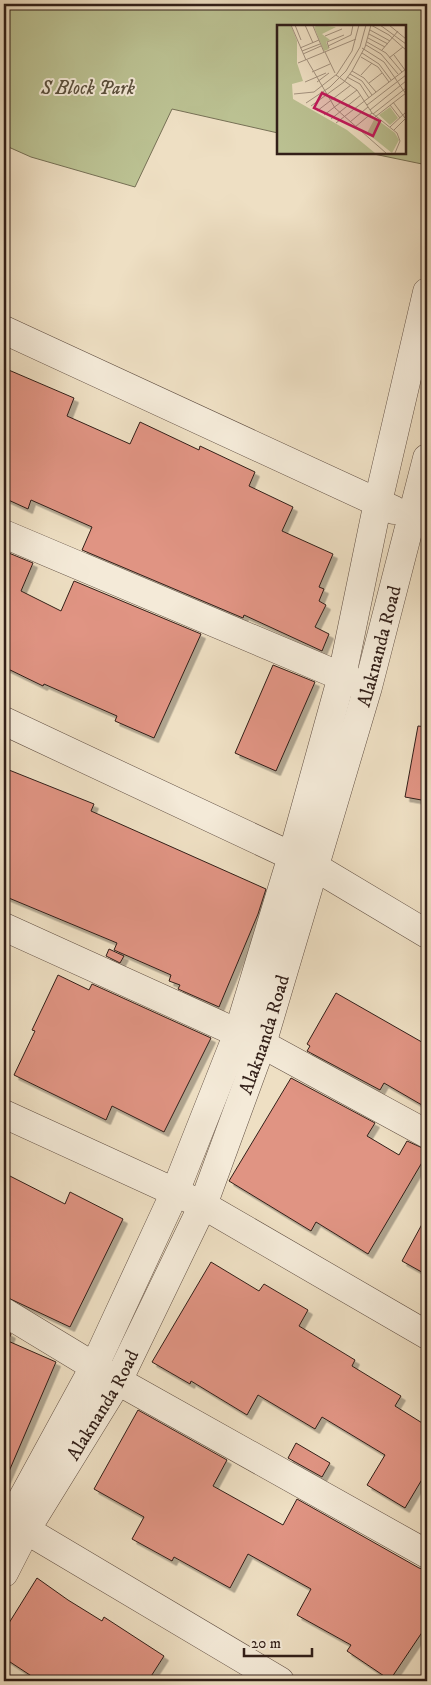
<svg xmlns="http://www.w3.org/2000/svg" width="431" height="1685" viewBox="0 0 431 1685" font-family="'IM FELL DW Pica',serif">
<style>
.green{fill:#bbc192;stroke:#767055}
.building{fill:#e09483;stroke:#321f18;filter:url(#shadow)}
.lines{fill:none;stroke-linecap:round;stroke-linejoin:round}
.minor-casing{stroke:#614f43;stroke-width:29}
.minor{stroke:#f4ead8;stroke-width:28}
.labels{text-anchor:middle;stroke-width:4;stroke-linejoin:round;paint-order:stroke}
.park-label{font-size:19px;font-style:italic;fill:#5b503d;stroke:#f4ead8}
.street-label{font-size:19px;fill:#321f18;stroke:#f4ead8}
.inset-road{fill:none;stroke:#a3927f;stroke-width:1}
.view{fill:#c2185b;fill-opacity:0.15;stroke:#c2185b;stroke-width:2.5}
.inset-edge{fill:none;stroke:#321f18;stroke-width:2.5}
</style>
<defs>
<filter id="shadow"><feDropShadow dx="4.5" dy="4.5" stdDeviation="0" flood-color="#0004"/></filter>
</defs>
<rect width="100%" height="100%" fill="#eedfc3"/>
<filter id="stains"><feTurbulence type="fractalNoise" baseFrequency=".004" numOctaves="4"/><feColorMatrix values="0 0 0 0 .2 0 0 0 0 .09 0 0 0 0 .02 0 0 0 .5 -.17"/></filter>
<radialGradient id="worn" r=".72"><stop offset=".6" stop-color="#630" stop-opacity="0"/><stop offset="1" stop-color="#630" stop-opacity=".3"/></radialGradient>
<path class="green" d="M 4,4 L 427,4 L 427,142 L 422,164 L 369,153 L 405,152 L 405,26 L 278,26 L 278,133 L 172,109 L 135,187 L 31,157 L 4,145 Z"/>
<path class="building" d="M 4,368 L 74,398 L 67,416 L 130,444 L 140,422 L 199,450 L 200,446 L 255,472 L 249,486 L 293,507 L 282,531 L 333,554 L 319,587 L 324,589 L 319,601 L 326,605 L 315,627 L 329,634 L 322,651 L 244,615 L 243,618 L 82,550 L 92,527 L 31,500 L 28,509 L 4,498 Z
M 4,551 L 33,563 L 21,591 L 61,611 L 74,581 L 201,634 L 154,738 L 115,721 L 117,716 L 44,684 L 43,686 L 4,667 Z
M 273,665 L 315,682 L 276,771 L 235,753 Z
M 418,726 L 427,727 L 427,801 L 405,797 Z
M 4,768 L 94,804 L 91,811 L 266,889 L 258,914 L 219,1007 L 178,989 L 180,985 L 169,981 L 171,975 L 114,950 L 117,943 L 4,896 Z
M 109,949 L 124,956 L 120,963 L 106,956 Z
M 58,975 L 89,990 L 92,984 L 211,1038 L 164,1132 L 112,1106 L 106,1120 L 14,1075 L 35,1031 L 32,1030 Z
M 336,993 L 427,1045 L 427,1116 L 423,1114 L 427,1108 L 384,1083 L 380,1090 L 307,1051 L 310,1046 L 307,1044 Z
M 291,1078 L 375,1123 L 367,1136 L 399,1155 L 407,1141 L 427,1150 L 427,1154 L 368,1254 L 316,1222 L 311,1231 L 229,1181 Z
M 4,1173 L 65,1204 L 70,1192 L 123,1219 L 70,1327 L 4,1296 Z
M 427,1215 L 427,1275 L 402,1261 Z
M 211,1262 L 259,1291 L 264,1284 L 308,1310 L 299,1326 L 355,1360 L 352,1366 L 401,1396 L 395,1406 L 427,1426 L 427,1471 L 405,1508 L 367,1485 L 385,1455 L 322,1417 L 315,1429 L 258,1395 L 247,1415 L 191,1381 L 190,1384 L 152,1362 Z
M 4,1330 L 11,1334 L 8,1341 L 56,1362 L 4,1483 Z
M 138,1410 L 227,1460 L 213,1486 L 283,1525 L 297,1499 L 419,1568 L 427,1570 L 427,1625 L 390,1680 L 347,1651 L 351,1645 L 297,1615 L 311,1589 L 248,1554 L 230,1588 L 174,1557 L 172,1561 L 132,1539 L 144,1517 L 94,1489 Z
M 296,1443 L 330,1463 L 322,1477 L 288,1458 Z
M 37,1578 L 68,1600 L 102,1621 L 104,1617 L 164,1656 L 148,1681 L 39,1681 L 4,1658 L 4,1631 Z"/>
<g class="lines">
<g class="minor-casing">
<g id="minor">
<path d="M 4,330 L 394,510"/>
<path d="M 4,534 L 357,683"/>
<path d="M 4,721 L 315,867 L 427,934"/>
<path d="M 4,927 L 262,1044 L 427,1134"/>
<path d="M 4,1114 L 203,1205 L 427,1335"/>
<path d="M 4,1312 L 118,1381 L 427,1554"/>
<path d="M 10,1523 L 26,1530 L 280,1681"/>
<path d="M 4,1532 L 94,1367 L 175,1192 L 238,1033 L 292,856 L 342,676 L 378,502 L 427,292"/>
<path id="s1" d="M 4,1573 L 26,1530 L 118,1381 L 203,1205 L 262,1044 L 368,687 L 427,458"/>
</g>
</g>
<use href="#minor" class="minor"/>
</g>
<g class="labels">
<g class="park-label">
<text x="88" y="94">S Block Park</text>
</g>
<g class="street-label">
<text dy="7" stroke="none"><textPath href="#s1" startOffset="1005">Alaknanda Road</textPath></text>
<text dy="7" stroke="none"><textPath href="#s1" startOffset="600">Alaknanda Road</textPath></text>
<text dy="7" stroke="none"><textPath href="#s1" startOffset="195">Alaknanda Road</textPath></text>
</g>
</g>
<g transform="translate(277 25)">
<rect width="129" height="129" fill="#eedfc3"/>
<path d="M 0,0 L 14,0 L 20,16 L 20,38 L 26,56 L 15,59 L 16,74 L 70,105 L 98,128 L 0,128 ZM 41,0 L 59,2 L 45,9 L 53,15 L 49,17 L 52,24 L 47,26 L 37,2 ZM 113,82 L 121,93 L 113,100 L 102,90 ZM 98,93 L 118,108 L 122,115 L 115,128 L 90,108 Z" fill="#bbc192"/>
<path class="inset-road" d="M 14,0 L 29,35M 18,0 L 24,15M 28,0 L 36,18M 94,0 L 112,10 L 129,25M 103,0 L 129,19M 112,0 L 129,14M 36,1 L 47,27M 93,5 L 113,16M 92,9 L 111,19M 48,11 L 65,4M 91,13 L 108,22M 90,17 L 109,28 L 125,47M 89,20 L 104,29 L 121,49M 51,21 L 74,10 L 76,0M 23,23 L 42,15M 52,23 L 50,17 L 67,10M 85,23 L 107,37 L 129,69M 105,25 L 121,6M 25,26 L 43,19M 48,27 L 58,48M 85,28 L 102,39 L 114,55M 26,29 L 44,21M 117,30 L 128,45M 84,32 L 101,42 L 112,57M 112,33 L 126,22M 30,35 L 58,83 L 109,128M 21,38 L 79,14M 75,46 L 87,53 L 99,67M 35,47 L 53,39M 73,49 L 85,56 L 95,70M 59,50 L 80,65 L 95,88 L 120,108 L 123,116 L 118,128M 84,50 L 95,38M 70,52 L 83,59 L 92,73M 28,57 L 49,48M 40,57 L 52,48M 92,58 L 105,48M 17,69 L 37,67 L 60,49 L 75,26 L 82,0M 116,77 L 128,93M 29,78 L 53,62 L 69,46 L 83,22 L 89,0M 90,80 L 129,50M 113,80 L 123,93M 34,81 L 67,57 L 75,46 L 88,22 L 94,0M 93,85 L 129,56M 40,86 L 74,60M 96,89 L 129,63M 47,90 L 80,65M 98,92 L 129,68M 54,94 L 84,70M 73,97 L 91,82M 59,98 L 129,44M 78,102 L 95,88M 113,102 L 129,87M 117,105 L 129,93"/>
<path class="view" d="M 45,68 L 103,96 L 96,111 L 37,83 Z"/>
<rect width="129" height="129" class="inset-edge"/>
</g>
<rect width="431" height="1685" fill="none" stroke="#eedfc3" stroke-width="20"/>
<rect x="5" y="5" width="421" height="1675" fill="none" stroke="#321f18" stroke-width="2.5"/>
<rect x="10" y="10" width="411" height="1665" fill="none" stroke="#321f18"/>
<path d="M244 1648v8h68v-8" fill="none" stroke="#321f18" stroke-width="2.5"/>
<text x="251" y="1648" font-size="15" fill="#321f18" stroke="#f4ead8" stroke-width="4" paint-order="stroke">20 m</text>
<rect width="100%" height="100%" filter="url(#stains)"/>
<rect width="100%" height="100%" fill="url(#worn)"/>
</svg>
